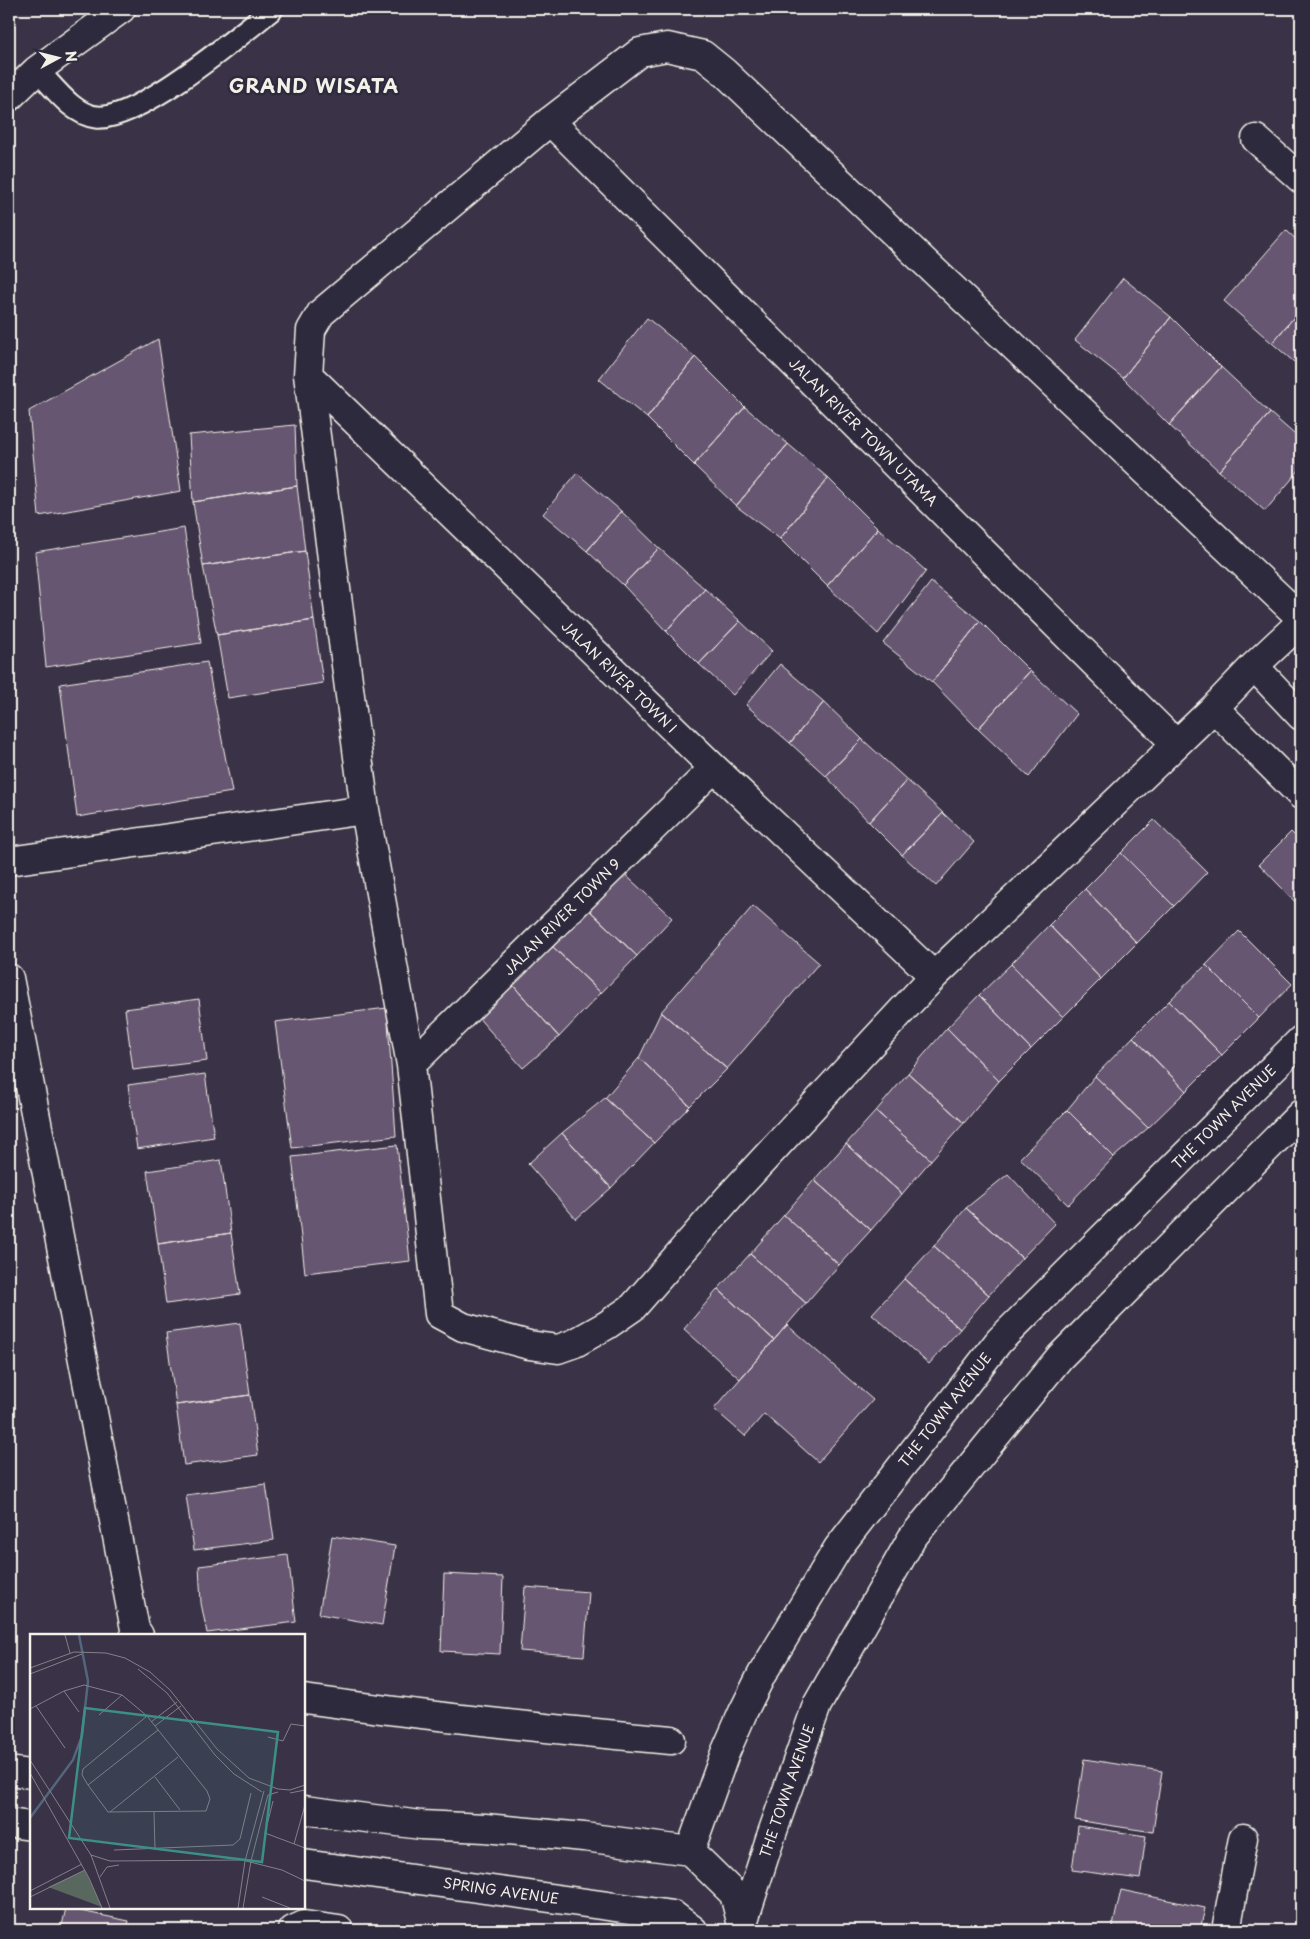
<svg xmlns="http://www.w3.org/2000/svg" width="1310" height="1939" viewBox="0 0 1310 1939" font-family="'Playpen Sans',sans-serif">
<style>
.building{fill:#665672;stroke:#f4f1e8}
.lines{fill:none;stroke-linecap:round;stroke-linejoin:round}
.lane-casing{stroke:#f4f1e8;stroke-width:25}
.street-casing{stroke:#f4f1e8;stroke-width:31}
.secondary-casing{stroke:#f4f1e8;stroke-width:31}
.lane{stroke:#2f2a3d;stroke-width:21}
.street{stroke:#2f2a3d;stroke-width:28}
.secondary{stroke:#2f2a3d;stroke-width:28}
.labels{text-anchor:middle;stroke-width:5;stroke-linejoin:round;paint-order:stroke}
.street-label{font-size:14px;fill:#f4f1e8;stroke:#2f2a3d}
.district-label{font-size:19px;font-weight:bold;letter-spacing:1px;fill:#f4f1e8;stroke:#2f2a3d}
.inset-river{fill:none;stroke:#53667e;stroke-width:2.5}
.inset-road{fill:none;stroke:#847f88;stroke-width:1}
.view{fill:#3d8f86;fill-opacity:0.15;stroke:#3d8f86;stroke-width:2.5}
.inset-edge{fill:none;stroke:#f4f1e8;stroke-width:2.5}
</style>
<rect width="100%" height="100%" fill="#3a3348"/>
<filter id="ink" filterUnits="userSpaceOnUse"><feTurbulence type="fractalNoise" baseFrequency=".02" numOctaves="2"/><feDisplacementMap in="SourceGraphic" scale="10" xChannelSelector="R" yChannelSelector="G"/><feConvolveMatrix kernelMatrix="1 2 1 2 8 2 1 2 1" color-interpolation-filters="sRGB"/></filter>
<g filter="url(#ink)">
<path class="building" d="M 1286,230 L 1301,244 L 1301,309 L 1272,343 L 1224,301 Z
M 1123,278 L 1171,317 L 1123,378 L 1075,340 Z
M 1301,309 L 1301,368 L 1272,343 Z
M 1171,317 L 1221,367 L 1169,425 L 1123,378 Z
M 647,318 L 695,357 L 647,418 L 599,379 Z
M 158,339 L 181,491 L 39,516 L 29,411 Z
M 695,357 L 745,407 L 694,465 L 647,418 Z
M 1221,367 L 1270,413 L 1219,471 L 1169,425 Z
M 745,407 L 788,444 L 736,506 L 694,465 Z
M 1270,413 L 1301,440 L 1301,468 L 1265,511 L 1219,471 Z
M 295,425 L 297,486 L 193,502 L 189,435 Z
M 788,444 L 828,478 L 780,539 L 736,506 Z
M 577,473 L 621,511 L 587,551 L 543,514 Z
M 828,478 L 878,528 L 827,586 L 780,539 Z
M 297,486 L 305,551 L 203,566 L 193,502 Z
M 621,511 L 659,548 L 623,585 L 587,551 Z
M 184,528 L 201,643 L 46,667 L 35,552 Z
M 878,528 L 926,571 L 878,634 L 827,586 Z
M 659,548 L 705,589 L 666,631 L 623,585 Z
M 305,551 L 314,620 L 217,635 L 203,566 Z
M 931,582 L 980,621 L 932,682 L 883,643 Z
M 705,589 L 740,621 L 699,664 L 666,631 Z
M 314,620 L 323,683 L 228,698 L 217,635 Z
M 740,621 L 772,651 L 733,695 L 699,664 Z
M 980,621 L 1030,671 L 978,729 L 932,682 Z
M 207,662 L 232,792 L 77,817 L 60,684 Z
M 780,664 L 824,702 L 790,743 L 746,705 Z
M 1030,671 L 1077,714 L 1029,777 L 978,729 Z
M 824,702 L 862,739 L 826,776 L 790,743 Z
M 862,739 L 907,780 L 869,822 L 826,776 Z
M 907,780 L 943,813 L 902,855 L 869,822 Z
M 943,813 L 974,842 L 936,886 L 902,855 Z
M 1154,820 L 1207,872 L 1174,906 L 1121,853 Z
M 1291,832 L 1301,842 L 1301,908 L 1259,864 Z
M 1121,853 L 1174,906 L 1137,943 L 1085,889 Z
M 618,868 L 672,918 L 637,956 L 587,908 Z
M 1085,889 L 1137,943 L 1101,979 L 1049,925 Z
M 753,906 L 819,963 L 727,1069 L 661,1012 Z
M 587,908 L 637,956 L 601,993 L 553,947 Z
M 1049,925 L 1101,979 L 1063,1017 L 1011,964 Z
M 1239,931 L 1292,984 L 1259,1018 L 1206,965 Z
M 553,947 L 601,993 L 559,1037 L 510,982 Z
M 1011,964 L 1063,1017 L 1031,1049 L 979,995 Z
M 1206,965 L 1259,1018 L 1222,1055 L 1169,1001 Z
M 510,982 L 559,1037 L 523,1068 L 475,1014 Z
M 979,995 L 1031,1049 L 999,1081 L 947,1028 Z
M 199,999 L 207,1061 L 133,1070 L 125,1009 Z
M 1169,1001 L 1222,1055 L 1186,1091 L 1133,1037 Z
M 387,1008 L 396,1136 L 292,1148 L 275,1022 Z
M 661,1012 L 727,1069 L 690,1106 L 639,1058 Z
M 947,1028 L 999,1081 L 964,1123 L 908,1073 Z
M 1133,1037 L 1186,1091 L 1148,1128 L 1095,1076 Z
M 639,1058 L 690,1106 L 654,1143 L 605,1098 Z
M 908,1073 L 964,1123 L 931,1160 L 876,1111 Z
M 205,1074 L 214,1137 L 137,1149 L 128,1085 Z
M 1095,1076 L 1148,1128 L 1114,1157 L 1067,1110 Z
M 605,1098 L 654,1143 L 611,1188 L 562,1133 Z
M 1067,1110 L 1114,1157 L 1068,1205 L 1020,1158 Z
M 876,1111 L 931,1160 L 902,1194 L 846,1144 Z
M 562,1133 L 611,1188 L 576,1219 L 528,1164 Z
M 846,1144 L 902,1194 L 871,1230 L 814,1180 Z
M 397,1145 L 410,1261 L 305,1273 L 292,1157 Z
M 221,1160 L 231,1233 L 158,1244 L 147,1171 Z
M 1008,1174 L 1055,1224 L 1022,1258 L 966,1208 Z
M 814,1180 L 871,1230 L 839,1265 L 784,1215 Z
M 966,1208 L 1022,1258 L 989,1295 L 934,1246 Z
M 784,1215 L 839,1265 L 806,1303 L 750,1254 Z
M 231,1233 L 240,1294 L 166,1304 L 158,1244 Z
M 934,1246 L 989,1295 L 960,1329 L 904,1279 Z
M 750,1254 L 806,1303 L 774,1340 L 718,1289 Z
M 904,1279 L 960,1329 L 929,1364 L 872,1314 Z
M 718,1289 L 774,1340 L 740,1379 L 684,1329 Z
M 240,1323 L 250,1395 L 176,1405 L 166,1333 Z
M 787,1325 L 873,1400 L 818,1462 L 764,1414 L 745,1436 L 714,1409 Z
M 250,1395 L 258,1455 L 184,1465 L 176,1405 Z
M 266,1484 L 274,1540 L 194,1550 L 186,1495 Z
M 332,1536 L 395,1546 L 382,1625 L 319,1614 Z
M 288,1555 L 296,1622 L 207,1633 L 201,1603 L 199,1566 Z
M 444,1574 L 503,1577 L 500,1654 L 441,1651 Z
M 525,1587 L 589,1592 L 584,1656 L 520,1651 Z
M 1084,1759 L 1162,1771 L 1153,1832 L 1075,1820 Z
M 1078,1826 L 1146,1836 L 1140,1879 L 1072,1870 Z
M 1121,1890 L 1205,1908 L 1200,1930 L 1112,1930 Z
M 66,1908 L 129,1921 L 127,1930 L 61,1930 Z"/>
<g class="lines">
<g class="lane-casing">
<path id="lane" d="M 37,70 C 53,86 72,114 96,117 C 137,122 239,36 272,9"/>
</g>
<g class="street-casing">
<path id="street" d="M 550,121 L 1175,743
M 1256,139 L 1301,179
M 308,375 L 714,768 L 934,976
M 1301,618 L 724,72 L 703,55 L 667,47 L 640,52 L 550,121 L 321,313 L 311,330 L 308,375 L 365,810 L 411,1065 L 439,1314 L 463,1327 L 529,1345 L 558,1349 L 575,1343 L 607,1325 L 633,1307 L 730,1196 L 934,976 L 1214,708 L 1254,666 L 1301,622
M 1254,666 L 1301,716
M 1214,708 L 1301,795
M 9,861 L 365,810
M 9,978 L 135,1629 L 139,1635
M 411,1065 L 714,768
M 304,1699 C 426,1716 548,1729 671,1740
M 293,1930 L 304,1925 L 339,1930
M 1226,1930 L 1243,1838"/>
</g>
<g class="secondary-casing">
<path id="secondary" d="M 9,97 L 37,70 L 121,9
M 9,1771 L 31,1774
M 304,1810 L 421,1825 L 485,1828 L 584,1837 L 690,1851 L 734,1894 L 743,1929
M 9,1823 L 31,1826
M 690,1851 L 725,1753 L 743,1712 L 762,1674 L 838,1548 L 999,1341 L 1301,1040
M 304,1864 L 673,1915 L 693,1930
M 743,1923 L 769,1842 L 817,1705 L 912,1538 L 1060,1357 L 1301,1114"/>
</g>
<use href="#lane" class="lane"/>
<use href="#street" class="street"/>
<use href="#secondary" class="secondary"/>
</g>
</g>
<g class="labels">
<g class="street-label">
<text transform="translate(863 432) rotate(45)" y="5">JALAN RIVER TOWN UTAMA</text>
<text transform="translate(619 677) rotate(44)" y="5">JALAN RIVER TOWN I</text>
<text transform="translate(562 917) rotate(-45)" y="5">JALAN RIVER TOWN 9</text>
<text transform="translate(1224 1117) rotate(-45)" y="5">THE TOWN AVENUE</text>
<text transform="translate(945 1410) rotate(-52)" y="5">THE TOWN AVENUE</text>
<text transform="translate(787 1791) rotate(-71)" y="5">THE TOWN AVENUE</text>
<text transform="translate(501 1891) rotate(8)" y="5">SPRING AVENUE</text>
</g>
<g class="district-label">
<text x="314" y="93">GRAND WISATA</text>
</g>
</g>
<g transform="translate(30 1634)">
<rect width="275" height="275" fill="#3a3348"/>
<path d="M 55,236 L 72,273 L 18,253 Z" fill="#58685f"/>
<path class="inset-river" d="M 0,184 L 43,126 L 52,102 L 58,47 L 49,1"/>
<path class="inset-road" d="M 35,1 L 40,19M 0,34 L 44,18 L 76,19 L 95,24 L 120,38 L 140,56 L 187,115 L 219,144 L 248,155 L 260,156 L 275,151M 108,35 L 137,59 L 185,121 L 204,140 L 232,158M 0,40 L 52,20M 34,57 L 49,78M 6,72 L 35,114M 0,75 L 34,57 L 54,51 L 92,61 L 117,82 L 177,157 L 180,165 L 176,177 L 78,178 L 58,151 L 52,141 L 53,135 L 117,82M 69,81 L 92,61M 121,88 L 147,68M 125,92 L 151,72M 238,103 L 253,107 L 261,90 L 275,92M 0,126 L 61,221 L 80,274M 0,139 L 59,244 L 72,274M 125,143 L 150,176M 58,151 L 128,96M 260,159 L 275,156M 243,167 L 235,199 L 275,214M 80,178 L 148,123M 124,178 L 125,216M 264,210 L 275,171M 84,216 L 203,211 L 210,205 L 221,159M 61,221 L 80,227 L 212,226 L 252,236 L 275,247M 70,243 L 77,233 L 89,231M 0,257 L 52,230M 0,263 L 55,236M 232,263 L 260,274M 208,274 L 215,227 L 234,157M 213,274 L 221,227 L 238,161 L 248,158"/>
<path class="view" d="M 55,74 L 248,98 L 232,228 L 39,204 Z"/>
<rect width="275" height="275" class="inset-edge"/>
</g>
<rect width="1310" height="1939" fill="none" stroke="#2f2a3d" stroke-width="30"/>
<rect x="15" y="15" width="1280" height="1909" fill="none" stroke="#f4f1e8" stroke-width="2" filter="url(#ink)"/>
<g transform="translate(58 58) rotate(83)" stroke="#2f2a3d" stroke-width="4" paint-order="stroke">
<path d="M0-4L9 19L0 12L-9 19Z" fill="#f4f1e8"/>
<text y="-8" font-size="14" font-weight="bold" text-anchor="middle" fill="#f4f1e8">N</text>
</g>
</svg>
